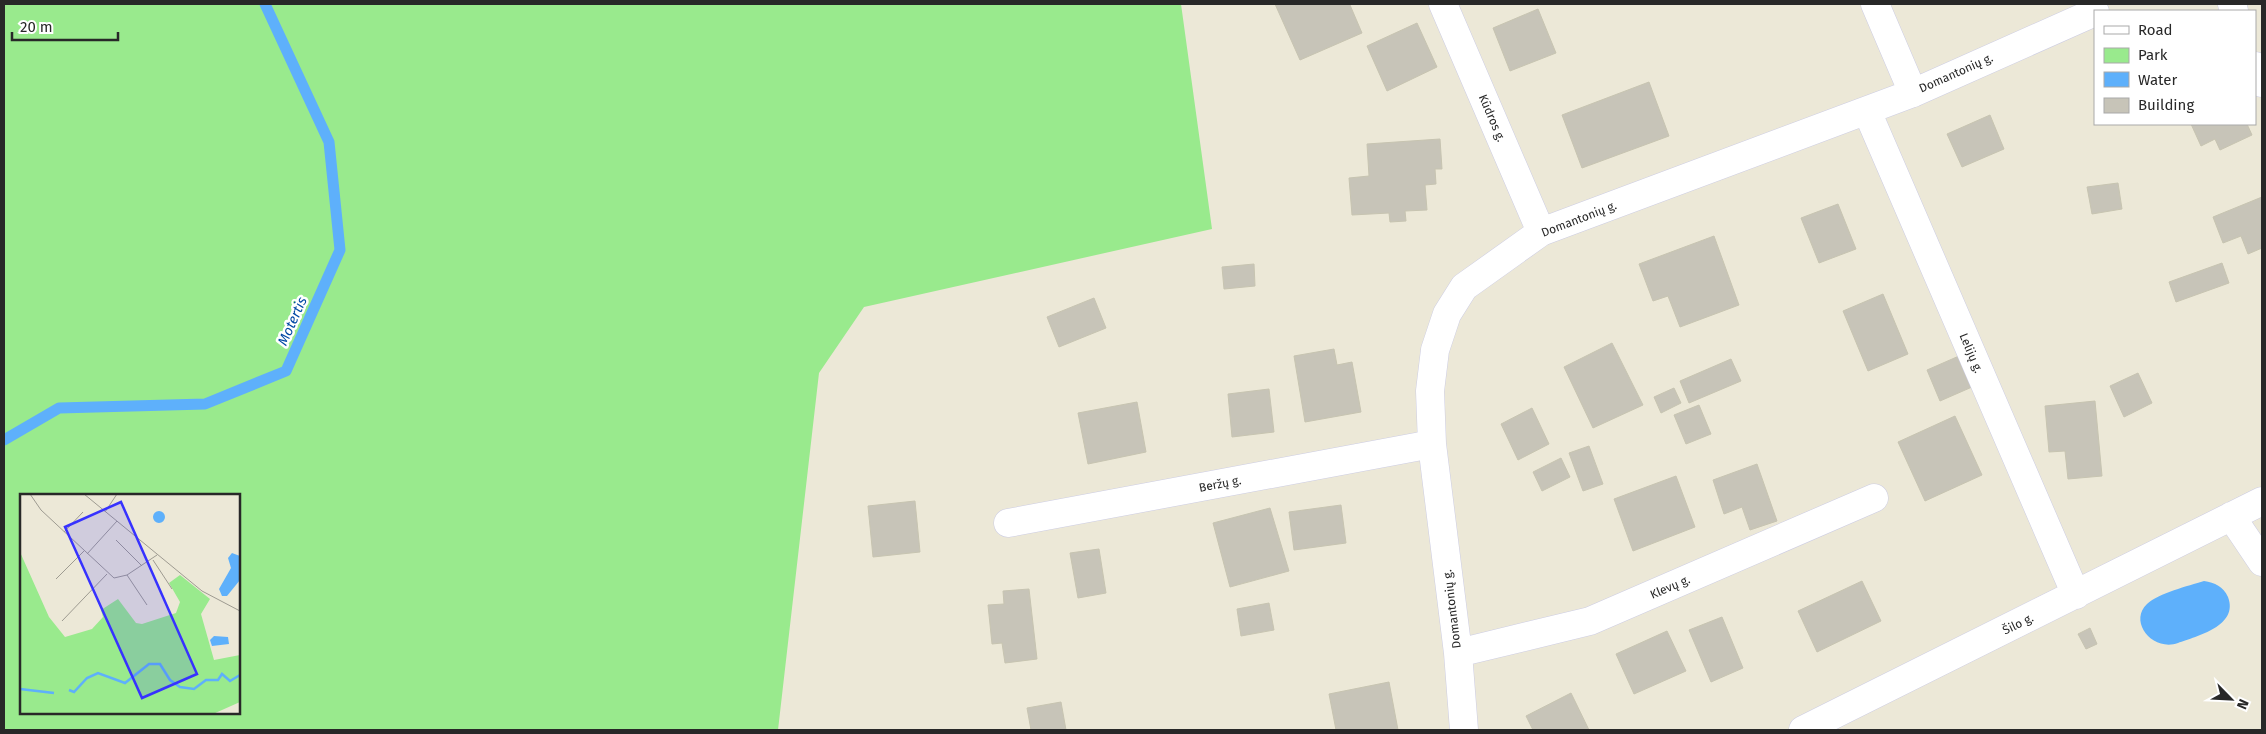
<svg xmlns="http://www.w3.org/2000/svg" width="2266" height="734" viewBox="0 0 2266 734" font-family="'Fira Sans',sans-serif">
<style>
.green{fill:#99ea8d;fill-rule:evenodd}
.water{fill:#5eb0fb}
.lines{fill:none;stroke-linecap:round;stroke-linejoin:round}
.stream{stroke:#5eb0fb;stroke-width:11}
.building{fill:#c7c4b8;stroke:#c7c4b1}
.minor-casing{stroke:#cdcde3;stroke-width:29}
.minor{stroke:#fff;stroke-width:28}
.labels{text-anchor:middle;stroke-width:5;stroke-linejoin:round;paint-order:stroke}
.street-label{font-size:12px;fill:#282828;stroke:#fff}
.water-label{font-size:14px;font-style:italic;fill:#0049a4;stroke:#fff}
.inset-river{fill:none;stroke:#5eb0fb;stroke-width:2.5}
.inset-road{fill:none;stroke:#9e9b91;stroke-width:1}
.view{fill:#3732ff;fill-opacity:0.15;stroke:#3732ff;stroke-width:2.5}
.inset-edge{fill:none;stroke:#282828;stroke-width:2.5}
</style>
<rect width="100%" height="100%" fill="#ece8d7"/>
<path class="green" d="M 4,4 L 1181,4 L 1212,229 L 864,307 L 819,373 L 778,730 L 4,730 ZM 21,495 L 239,495 L 239,713 L 21,713 Z"/>
<path class="water" d="M 2204,581 C 2215,583 2223,586 2228,597 C 2239,626 2197,636 2178,643 C 2153,652 2128,622 2147,604 C 2159,593 2188,586 2204,581 Z"/>
<g class="lines">
<path class="stream" d="M 4,440 L 59,408 L 205,404 L 286,371 L 340,250 L 329,142 L 265,4"/>
</g>
<path class="building" d="M 1275,4 L 1352,4 L 1350,5 L 1362,33 L 1300,60 Z
M 1538,9 L 1556,53 L 1510,71 L 1493,28 Z
M 1417,23 L 1437,67 L 1387,91 L 1367,46 Z
M 1649,82 L 1669,136 L 1582,168 L 1562,115 Z
M 1990,115 L 2004,149 L 1962,167 L 1947,134 Z
M 2191,124 L 2247,124 L 2252,135 L 2220,150 L 2215,139 L 2201,146 Z
M 1440,139 L 1442,169 L 1435,169 L 1436,184 L 1425,185 L 1427,210 L 1405,211 L 1406,221 L 1390,222 L 1389,213 L 1352,215 L 1349,178 L 1369,176 L 1367,144 Z
M 2118,183 L 2122,209 L 2092,214 L 2087,187 Z
M 2262,197 L 2262,248 L 2248,254 L 2241,236 L 2223,243 L 2213,217 Z
M 1838,204 L 1856,249 L 1819,263 L 1801,218 Z
M 1714,236 L 1739,305 L 1680,327 L 1668,296 L 1653,301 L 1639,264 Z
M 2222,263 L 2229,283 L 2176,302 L 2169,282 Z
M 1254,264 L 1255,286 L 1224,289 L 1222,267 Z
M 1883,294 L 1908,354 L 1868,371 L 1843,311 Z
M 1094,298 L 1106,328 L 1059,347 L 1047,317 Z
M 1612,343 L 1643,405 L 1593,428 L 1564,367 Z
M 1334,349 L 1337,365 L 1352,362 L 1361,412 L 1305,422 L 1294,356 Z
M 1959,356 L 1972,387 L 1940,401 L 1927,370 Z
M 1731,359 L 1741,381 L 1689,403 L 1680,381 Z
M 2138,373 L 2152,403 L 2124,417 L 2110,386 Z
M 1674,388 L 1681,403 L 1661,413 L 1654,397 Z
M 1269,389 L 1274,432 L 1232,437 L 1228,394 Z
M 2095,401 L 2102,476 L 2068,479 L 2065,451 L 2049,452 L 2045,406 Z
M 1137,402 L 1146,452 L 1088,464 L 1078,413 Z
M 1699,405 L 1711,434 L 1686,444 L 1674,415 Z
M 1532,408 L 1549,444 L 1518,460 L 1501,424 Z
M 1955,416 L 1982,475 L 1925,501 L 1898,442 Z
M 1589,446 L 1603,484 L 1583,491 L 1569,453 Z
M 1561,458 L 1570,477 L 1542,491 L 1533,472 Z
M 1757,464 L 1777,521 L 1750,530 L 1742,507 L 1724,514 L 1713,480 Z
M 1676,476 L 1695,527 L 1633,551 L 1614,499 Z
M 915,501 L 920,552 L 873,557 L 868,506 Z
M 1341,505 L 1346,543 L 1294,550 L 1289,512 Z
M 1270,508 L 1289,571 L 1230,587 L 1213,523 Z
M 1099,549 L 1106,593 L 1078,598 L 1070,553 Z
M 1862,581 L 1881,621 L 1817,652 L 1798,611 Z
M 1029,589 L 1037,659 L 1005,663 L 1002,643 L 992,644 L 988,605 L 1004,604 L 1003,591 Z
M 1269,603 L 1274,630 L 1241,636 L 1237,609 Z
M 1722,617 L 1743,668 L 1711,682 L 1689,630 Z
M 2090,628 L 2097,644 L 2086,649 L 2078,634 Z
M 1667,631 L 1686,671 L 1634,694 L 1616,654 Z
M 1389,682 L 1398,730 L 1336,730 L 1329,694 Z
M 1571,693 L 1589,730 L 1533,730 L 1526,716 Z
M 1061,702 L 1066,730 L 1031,730 L 1027,708 Z"/>
<g class="lines">
<g class="minor-casing">
<path id="minor" d="M 1443,4 L 1541,232
M 1875,4 L 1913,93
M 2232,4 L 2234,11
M 2255,66 L 2262,83
M 1867,111 L 2076,595
M 2231,516 L 2262,562
M 1008,523 L 1432,444
M 1458,653 L 1590,621 L 1874,498
M 1464,730 L 1458,653 L 1432,444 L 1430,391 L 1435,350 L 1447,314 L 1464,287 L 1541,232 L 1913,93 L 2095,12
M 1803,730 L 2262,501"/>
</g>
<use href="#minor" class="minor"/>
</g>
<g class="labels">
<g class="street-label">
<text transform="translate(1956 73) rotate(-24)" y="4">Domantonių g.</text>
<text transform="translate(1492 118) rotate(67)" y="4">Kūdros g.</text>
<text transform="translate(1579 219) rotate(-21)" y="4">Domantonių g.</text>
<text transform="translate(1971 353) rotate(67)" y="4">Lelijų g.</text>
<text transform="translate(1220 484) rotate(-11)" y="4">Beržų g.</text>
<text transform="translate(1670 587) rotate(-23)" y="4">Klevų g.</text>
<text transform="translate(1452 609) rotate(-97)" y="4">Domantonių g.</text>
<text transform="translate(2018 624) rotate(-26)" y="4">Šilo g.</text>
</g>
<g class="water-label">
<text transform="translate(292 321) rotate(-66)" y="5">Motertis</text>
</g>
</g>
<g transform="translate(20 494)">
<rect width="220" height="220" fill="#ece8d7"/>
<path d="M 0,58 L 29,123 L 45,143 L 72,135 L 83,123 L 81,116 L 98,105 L 116,129 L 122,130 L 156,119 L 160,108 L 149,89 L 160,81 L 190,105 L 181,120 L 194,166 L 220,161 L 220,208 L 193,220 L 0,220 Z" fill="#99ea8d"/>
<path d="M133 23a6 6 0 1 1 12 0a6 6 0 1 1-12 0ZM 212,59 L 220,62 L 220,86 L 207,102 L 202,102 L 199,95 L 211,74 L 208,64 ZM 194,142 L 208,143 L 209,150 L 192,152 L 190,146 Z" fill="#5eb0fb"/>
<path class="inset-river" d="M 0,195 L 34,199M 49,196 L 54,198 L 67,184 L 78,179 L 105,189 L 129,170 L 140,170 L 150,186 L 160,193 L 174,195 L 186,186 L 198,186 L 202,180 L 210,187 L 220,181"/>
<path class="inset-road" d="M 10,0 L 21,16 L 94,84 L 107,81 L 137,61M 64,0 L 182,97 L 220,117M 85,18 L 97,0M 44,38 L 63,18M 96,46 L 122,72M 67,60 L 97,27M 133,66 L 152,95M 107,81 L 127,111M 36,85 L 64,57M 42,127 L 87,80"/>
<path class="view" d="M 101,8 L 177,180 L 122,204 L 45,33 Z"/>
<rect width="220" height="220" class="inset-edge"/>
</g>
<rect width="2266" height="734" fill="none" stroke="#282828" stroke-width="10"/>
<rect x="2094" y="10" width="162" height="115" fill="#ffffff" stroke="#a9a9a9"/>
<rect x="2104" y="26" width="25" height="8" fill="#ffffff" stroke="#a9a9a9"/>
<text x="2138" y="35" font-size="15" fill="#282828">Road</text>
<rect x="2104" y="48" width="25" height="15" fill="#99ea8d" stroke="#a9a9a9"/>
<text x="2138" y="60" font-size="15" fill="#282828">Park</text>
<rect x="2104" y="72" width="25" height="15" fill="#5eb0fb" stroke="#a9a9a9"/>
<text x="2138" y="85" font-size="15" fill="#282828">Water</text>
<rect x="2104" y="98" width="25" height="15" fill="#c7c4b8" stroke="#a9a9a9"/>
<text x="2138" y="110" font-size="15" fill="#282828">Building</text>
<g transform="translate(2231 699) rotate(114)" stroke="#ffffff" stroke-width="4" paint-order="stroke">
<path d="M0-4L9 19L0 12L-9 19Z" fill="#282828"/>
<text y="-8" font-size="14" font-weight="bold" text-anchor="middle" fill="#282828">N</text>
</g>
<path d="M12 32v8h106v-8" fill="none" stroke="#282828" stroke-width="2.5"/>
<text x="20" y="32" font-size="15" fill="#282828" stroke="#ffffff" stroke-width="4" paint-order="stroke">20 m</text>
</svg>
